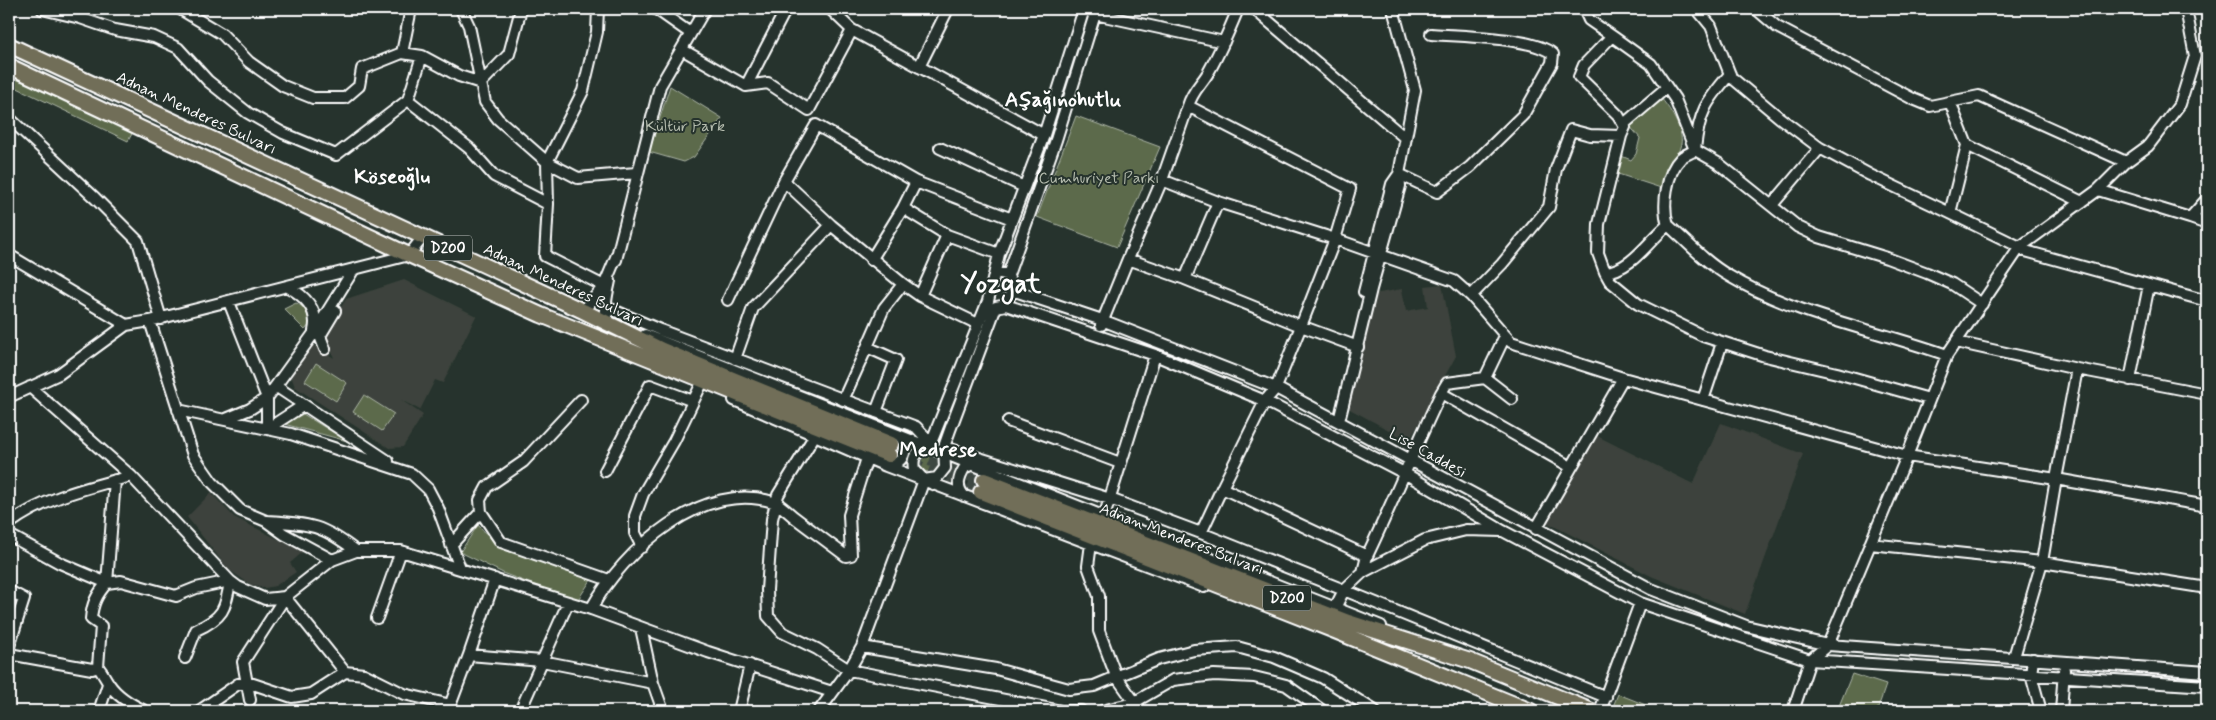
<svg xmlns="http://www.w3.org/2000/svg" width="2216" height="720" viewBox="0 0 2216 720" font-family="Mynerve,sans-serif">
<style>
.built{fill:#3c433c}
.green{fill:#5b6b4c;stroke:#adb5a6}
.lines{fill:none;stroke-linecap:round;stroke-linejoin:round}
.highway-tunnel{stroke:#3c4742;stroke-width:14;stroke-dasharray:14 7;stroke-linecap:butt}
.minor-casing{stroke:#fff;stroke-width:14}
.highway-casing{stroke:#fff;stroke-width:18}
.minor{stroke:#26332d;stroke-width:10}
.highway{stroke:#716e59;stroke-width:14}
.labels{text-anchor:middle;stroke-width:4;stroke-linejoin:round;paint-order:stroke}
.shield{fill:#26332d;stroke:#bec2c0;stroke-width:1}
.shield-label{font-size:15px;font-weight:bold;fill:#fff}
.street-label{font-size:16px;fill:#fff;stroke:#26332d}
.park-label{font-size:16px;fill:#b5bcae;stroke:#26332d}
.district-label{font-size:21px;font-weight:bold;fill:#fff;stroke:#26332d}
.town-label{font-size:26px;font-weight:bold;fill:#fff;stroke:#26332d}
</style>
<rect width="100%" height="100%" fill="#26332d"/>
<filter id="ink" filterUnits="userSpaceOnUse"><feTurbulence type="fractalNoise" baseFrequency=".02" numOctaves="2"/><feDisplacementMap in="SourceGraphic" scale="10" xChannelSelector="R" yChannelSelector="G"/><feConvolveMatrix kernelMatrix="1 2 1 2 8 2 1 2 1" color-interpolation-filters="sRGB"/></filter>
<g filter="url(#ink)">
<path class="built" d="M 404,280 L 476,316 L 443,383 L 435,380 L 420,410 L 401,400 L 423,415 L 403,447 L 389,448 L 295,387 L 290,373 L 310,343 L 334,358 L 324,335 L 346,299 Z
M 1442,284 L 1456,356 L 1409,441 L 1346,407 L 1373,294 L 1402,289 L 1406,311 L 1428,307 L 1425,286 Z
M 1721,423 L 1803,454 L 1745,614 L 1651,576 L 1546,522 L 1597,436 L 1693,484 Z
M 211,493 L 234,517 L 303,552 L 290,563 L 296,572 L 275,586 L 265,588 L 251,585 L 228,569 L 187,517 Z"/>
<path class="green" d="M 9,73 L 133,132 L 128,141 L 9,84 Z
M 670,86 L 722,118 L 694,157 L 684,162 L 649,152 Z
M 1660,97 C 1669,107 1684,130 1681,144 C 1677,159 1667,174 1661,188 L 1615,173 L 1619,155 L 1631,160 L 1636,154 L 1640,138 L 1628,124 Z
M 1076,116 L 1160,147 L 1117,247 L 1037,217 Z
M 296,303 C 306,307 308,314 310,324 L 305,330 L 284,309 Z
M 316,363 L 347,383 L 336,401 L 305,381 Z
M 364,395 L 394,414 L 382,431 L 353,412 Z
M 303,414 L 347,441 L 284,424 Z
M920 463a9 9 0 1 1 18 0a9 9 0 1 1-18 0Z
M 478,525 L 498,546 L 593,577 L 577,601 L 505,574 L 460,552 Z
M 1852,674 L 1886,685 L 1877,711 L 1837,711 Z
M 1618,694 L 1661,711 L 1617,711 L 1612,709 Z"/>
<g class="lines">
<path class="highway-tunnel" d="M 891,444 L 984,480
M 889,456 L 981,492"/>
<g class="minor-casing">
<path id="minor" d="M 42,9 L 80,18 L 115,30 L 154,37 L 178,48 L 208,81 L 248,113 L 283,133 L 336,155 L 408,100 L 422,56 L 459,76 L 481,83 L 509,54 L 521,9
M 180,9 L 222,34 L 249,62 L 283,86 L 313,98 L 345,98 L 359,86 L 362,69 L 402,53
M 411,9 L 402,53 L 422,56
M 461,9 L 469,26 L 485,102 L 498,119 L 547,162 L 548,204 L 545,256 L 604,286
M 598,9 L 597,32 L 583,91 L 547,162 L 578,178 L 636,173
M 656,9 L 690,33
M 1238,9 C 1229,31 1220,52 1208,73 C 1200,86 1193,90 1188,106 L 1350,189 L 1335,239 L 1454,281 L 1471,296 L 1502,264 L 1549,207 L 1556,169 L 1571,130 L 1590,135 L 1621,136 L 1625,127 L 1618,115 L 1579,77 L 1584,65 L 1612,36 L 1589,20 L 1584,9
M 1254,9 L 1405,138
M 1393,9 L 1415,90 L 1399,174 L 1437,192 L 1470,167 L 1523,115 L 1552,63 L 1553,54 C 1533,37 1459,36 1431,34
M 1697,9 L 1711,26 L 1731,77 L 1780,118 L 1820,148 L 1870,175 L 1950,213 L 1967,145 L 2082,202
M 1756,9 L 1777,27 L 1913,99 L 1930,106 L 1979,96 L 2126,162
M 1095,14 L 1224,42
M 852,30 L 1044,135
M 1612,36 L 1651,64 L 1675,99 L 1695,150
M 683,50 L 746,86 L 768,83 L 809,110 L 852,30 L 830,9
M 919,67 L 948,9
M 746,86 L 786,9
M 408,100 L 469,148 L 494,176 L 548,204
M 1950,102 L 1967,145
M 9,118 L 95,198 L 138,241 L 161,319
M 1624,124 L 1666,88
M 940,148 L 1024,187
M 1695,149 C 1699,112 1706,102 1730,74
M 1162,180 L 1128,259 L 1185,279 L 1301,326 L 1276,388 L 1265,401 L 1222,488
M 2098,190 L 2190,218
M 2207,199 L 2190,218 L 2207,224
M 1218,202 L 1335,239 L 1301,326 L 1358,347
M 1772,205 L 1820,148
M 903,208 L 947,235 L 920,296
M 1950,213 L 2020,247
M 831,225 L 903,284 L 920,296 L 978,324
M 1668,225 C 1662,206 1666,173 1681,158 C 1684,155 1691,153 1695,150 L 1718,163 L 1798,227 L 1819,237 L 1887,258 L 1927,273 L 1952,284 L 1982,304
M 947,235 L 999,254
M 2018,249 L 2207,301
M 9,255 L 126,325 L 150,321 L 193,455 L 212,482 L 240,510 L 266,521 L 284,534 L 332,560
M 616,260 L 660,86 L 705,9
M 871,260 L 903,208 L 916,182
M 996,272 L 1008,275 L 1012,290 L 1006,305 L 996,307 L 950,430 L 944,447 L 945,468 L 937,478 L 924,480 L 914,469 C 911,453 921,451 931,443 L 988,301 L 999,254 L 1044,135 L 1084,9
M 1605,272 L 1598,253 L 1599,224 L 1621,136
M 1008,275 L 1056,140 L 1095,14 L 1083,9
M 1185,279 L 1218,202 L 1162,180 L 1188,106
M 288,287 C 305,296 319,310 314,331
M 1012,290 L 1102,320 L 1276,388 L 1651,589 L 1746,626 L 1828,645 L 2207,672
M 1364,292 L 1392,184 L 1399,174
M 1471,296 L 1511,342 L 1623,378 L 1536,529
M 728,300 L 784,181
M 1006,305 L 1155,355 L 1265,401 L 1406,474 L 1503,531 L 1640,603 L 1810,660 L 2207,686
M 606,307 L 660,330 L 916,427 L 931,443
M 588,313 L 583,311 L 604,286 L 617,255
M 150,321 L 409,255 L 423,237
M 610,324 C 602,313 607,294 610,281
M 1101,325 L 1128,259
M 645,335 L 1381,626
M 1956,342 L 2077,369 L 2056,479 L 1907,456 L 1947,355 L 2020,247 L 2098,190 L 2126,162 L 2148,146 L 2180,104 L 2195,56 L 2186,9
M 867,347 L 884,308 L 903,284
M 325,349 L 320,336 L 335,311
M 735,359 L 753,308 L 831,225 L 784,181 L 816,125 L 916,182 L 1012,219
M 2077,369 L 2207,394
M 1485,378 L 1512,399
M 1623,378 L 1907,456 L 1828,645 L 1810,660 L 1793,711
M 2130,380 L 2149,285
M 277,387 L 388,461
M 1441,393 L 1447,383 L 1485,378 L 1505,336
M 9,397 L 59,374 L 126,325
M 1929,399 L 1837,373 L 1765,356 L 1703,336 L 1638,304 L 1610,281 L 1605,272 C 1632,270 1649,240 1668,225 C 1687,242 1706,263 1729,276 C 1796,316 1874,329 1947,355
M 734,400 L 886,466 L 1204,587
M 843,400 L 867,347 L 896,360 L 876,412
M 1703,400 L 1722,343
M 304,405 L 267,429 L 267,398 L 314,333 L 352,272
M 178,410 L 291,434 L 412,474 L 428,489 L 438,508 L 460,568
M 226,419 L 250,409 L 267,398 L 229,302
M 1008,421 L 1120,463
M 1339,421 L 1371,289 L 1400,186 L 1399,174
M 815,435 L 778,495 L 772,519 L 767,590 L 768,616 L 782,632 L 817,649 L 849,670 L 1062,711 L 1081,711
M 944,447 L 1110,499 L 1201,533 L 1222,488 L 1367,556 L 1363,572 L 1425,540 L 1466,530 L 1502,531
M 887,466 C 900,464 904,458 906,445 L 900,436
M 605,471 L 650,385 L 693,401
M 964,496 C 956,487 958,478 965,467 L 972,465
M 2207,506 L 2056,479 L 2042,562 L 2207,588
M 481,512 L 501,542 L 609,580
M 1104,517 L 1155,355
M 267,521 C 310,524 321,524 356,551
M 9,524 C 45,497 88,488 131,476 L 30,387
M 1201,533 L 1344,590 L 1335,608
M 9,535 L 60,563 L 107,583 L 115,480
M 1091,544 L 1088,566 L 1099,596 L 1099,631 L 1116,676 L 1141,711
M 1870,544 L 2042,562 L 2014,657
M 451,545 L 481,512 L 480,500 L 487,487 L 523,462 L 581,400
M 642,547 L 635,533 L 635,516 L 643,494 L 674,441 L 701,385
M 1367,556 C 1393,502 1415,447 1441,393 L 1571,467
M 1363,572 L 1344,590 L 1606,697
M 495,579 L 469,655 L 542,661 L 653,683
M 230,581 L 238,587 L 265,599 L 285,597 L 332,560 L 356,551 L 401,551 L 591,609 L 708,652 L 832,692
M 9,591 L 24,599 L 9,646
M 591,609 C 623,551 704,477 776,503 C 782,506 789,513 794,517 C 811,530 829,543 846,556 L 851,555 L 849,515 L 867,458
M 377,618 L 401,551
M 641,628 L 653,683 L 663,711
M 862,647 L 996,669 L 1069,689 L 1094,686 L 1159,659 L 1194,650 L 1237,647 L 1274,657 L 1323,678 L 1375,711
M 9,654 L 92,669 L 98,667 L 101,626 L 91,619 C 92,604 97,594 107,583 L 121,581 L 176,596 L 196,588 L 230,581 L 131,476
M 185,658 L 196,630 C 223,618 226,609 230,581
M 2033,659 L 2031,675 L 2041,711
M 98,667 C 103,673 105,678 109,684 C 117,696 132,705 145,711
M 345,672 L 364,674 L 404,694 L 451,705
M 99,711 L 108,684
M 199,711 L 238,684 L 247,682 L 292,697 L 311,694 L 345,672 L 285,597 L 243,662 L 250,700
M 448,711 L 469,655
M 520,711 L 568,603
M 739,711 L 750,665
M 819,711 L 849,670 L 862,647 L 924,480
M 1102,711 L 1133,703 L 1173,680 L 1214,675 L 1254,677 L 1286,685 L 1323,711
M 1600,711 L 1640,603
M 2061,711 L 2064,670"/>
</g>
<g class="highway-casing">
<path id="highway" d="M 9,45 L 583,311 L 662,350 L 891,444
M 9,66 L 409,255 L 541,315 L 889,455
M 984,480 L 1348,622 L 1470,661 L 1592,711
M 981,492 L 1335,631 L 1531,711"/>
</g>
<use href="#minor" class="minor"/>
<use href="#highway" class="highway"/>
</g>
</g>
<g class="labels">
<g class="shield">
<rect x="424" y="235.5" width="48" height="25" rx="4"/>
<rect x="1263" y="585.5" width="48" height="25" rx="4"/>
</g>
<g class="shield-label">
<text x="448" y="253">D200</text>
<text x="1287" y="603">D200</text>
</g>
<g class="street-label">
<text transform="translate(197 112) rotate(25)" y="6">Adnan Menderes Bulvarı</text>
<text transform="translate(564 284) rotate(25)" y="6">Adnan Menderes Bulvarı</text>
<text transform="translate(1428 452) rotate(29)" y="6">Lise Caddesi</text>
<text transform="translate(1182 538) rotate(21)" y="6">Adnan Menderes Bulvarı</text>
</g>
<g class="park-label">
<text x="685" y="131">Kültür Park</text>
<text x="1099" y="183">Cumhuriyet Parkı</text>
</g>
<g class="district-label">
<text x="1063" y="106">Aşağınohutlu</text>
<text x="392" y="183">Köseoğlu</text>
<text x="938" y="456">Medrese</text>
</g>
<g class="town-label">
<text x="1001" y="292">Yozgat</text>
</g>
</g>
<rect width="2216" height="720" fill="none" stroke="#26332d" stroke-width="30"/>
<rect x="15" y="15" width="2186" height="690" fill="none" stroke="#fff" stroke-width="2" filter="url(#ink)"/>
</svg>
